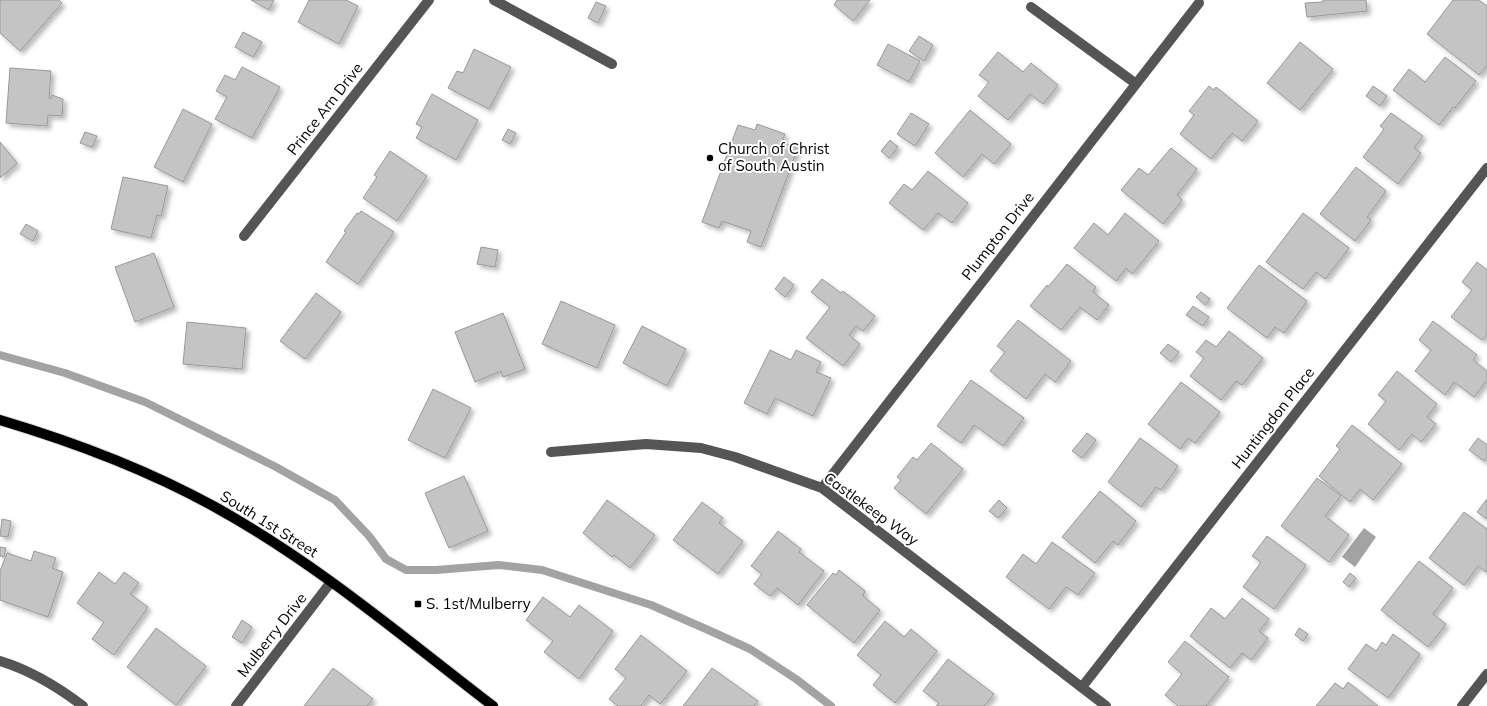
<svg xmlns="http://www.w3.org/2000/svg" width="1487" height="706" viewBox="0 0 1487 706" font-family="Mulish,sans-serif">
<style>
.water{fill:#a3a3a3}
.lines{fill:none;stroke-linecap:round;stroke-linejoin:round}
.stream{stroke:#a3a3a3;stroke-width:8}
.building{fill:#c4c4c4;stroke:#999;filter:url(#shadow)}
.major-casing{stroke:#dbdbdb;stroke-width:12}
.minor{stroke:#555;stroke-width:10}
.major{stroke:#000;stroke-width:10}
.poi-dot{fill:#000;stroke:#fff;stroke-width:1.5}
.labels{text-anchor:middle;stroke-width:4;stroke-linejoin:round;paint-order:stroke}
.street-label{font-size:15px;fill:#000;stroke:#fff}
.poi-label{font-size:15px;fill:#000;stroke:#fff;text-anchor:start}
</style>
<defs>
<filter id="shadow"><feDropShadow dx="3.5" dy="3.5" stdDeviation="2" flood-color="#0004"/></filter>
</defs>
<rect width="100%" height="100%" fill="#fff"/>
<path class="water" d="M 1364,528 L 1376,537 L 1355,567 L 1342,557 Z"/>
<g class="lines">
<path class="stream" d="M 0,355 L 65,373 L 145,402 L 276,467 L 335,500 L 369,536 L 386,559 L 406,570 L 436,570 L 499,565 L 542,570 L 651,605 L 706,629 L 750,649 L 796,679 L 831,706"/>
</g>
<path class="building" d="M 0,0 L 59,0 L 62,3 L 20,51 L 0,33 Z
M 251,0 L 274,0 L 269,10 Z
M 309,0 L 346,0 L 358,6 L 339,44 L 298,22 Z
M 837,0 L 870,0 L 853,21 L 834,5 Z
M 1323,0 L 1366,0 L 1367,11 L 1307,17 L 1305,3 L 1323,2 Z
M 1453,0 L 1479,0 L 1487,6 L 1487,65 L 1479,75 L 1427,34 Z
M 596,2 L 606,6 L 598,23 L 588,18 Z
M 243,32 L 262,42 L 253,57 L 235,47 Z
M 919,36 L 933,45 L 924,61 L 909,51 Z
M 1300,42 L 1333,69 L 1300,110 L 1267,83 Z
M 888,44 L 920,61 L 909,82 L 877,65 Z
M 474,49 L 511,67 L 489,109 L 448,88 L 457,71 L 463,73 Z
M 998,52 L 1023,72 L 1031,63 L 1058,85 L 1043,104 L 1030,94 L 1008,120 L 978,96 L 989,82 L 979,75 Z
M 1445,57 L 1476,81 L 1455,108 L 1453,107 L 1439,125 L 1393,90 L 1409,69 L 1425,82 Z
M 242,67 L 280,87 L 252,138 L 215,119 L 227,97 L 216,91 L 225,75 L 235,80 Z
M 10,68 L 51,71 L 49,98 L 52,98 L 52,95 L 63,99 L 62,116 L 48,115 L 47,126 L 6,123 Z
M 1209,86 L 1214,90 L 1216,87 L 1258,121 L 1242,141 L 1232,133 L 1211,159 L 1180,134 L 1194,115 L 1189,111 Z
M 1373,86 L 1387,96 L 1380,106 L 1366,96 Z
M 432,94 L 478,120 L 456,160 L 416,138 L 422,127 L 416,124 Z
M 183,109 L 212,124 L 183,182 L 154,167 Z
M 970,110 L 1011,144 L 994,164 L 982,154 L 963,177 L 935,153 Z
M 911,113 L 929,124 L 915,146 L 897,134 Z
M 1391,113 L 1423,136 L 1414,148 L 1421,153 L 1398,184 L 1363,157 L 1384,129 L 1380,126 Z
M 757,124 L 785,134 L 782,142 L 798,148 L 761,247 L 747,242 L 751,231 L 722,221 L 719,228 L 702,222 L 738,125 L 755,130 Z
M 508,129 L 516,133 L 510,144 L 502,140 Z
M 85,132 L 97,136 L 92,147 L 80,143 Z
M 890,140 L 898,147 L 889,158 L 881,151 Z
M 0,142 L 17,163 L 0,178 Z
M 1171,148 L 1197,169 L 1177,195 L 1182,200 L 1163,224 L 1121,190 L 1139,168 L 1148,175 Z
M 390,151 L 427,176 L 397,221 L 363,198 L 377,177 L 374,175 Z
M 1356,167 L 1386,191 L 1367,217 L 1371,220 L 1355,241 L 1320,214 Z
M 928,171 L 968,203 L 952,223 L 938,213 L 923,230 L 889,203 L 904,184 L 912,190 Z
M 123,177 L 168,186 L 161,216 L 157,215 L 151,238 L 111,229 Z
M 361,211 L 394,232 L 358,284 L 326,262 L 346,232 L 344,231 L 357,213 L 359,214 Z
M 1125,213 L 1159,241 L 1132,274 L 1126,268 L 1116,281 L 1074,248 L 1094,223 L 1108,235 Z
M 1303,213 L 1349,248 L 1325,279 L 1316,272 L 1303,289 L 1266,262 Z
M 26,224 L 38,231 L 33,241 L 20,234 Z
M 481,247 L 498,250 L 495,267 L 477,264 Z
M 154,253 L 174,307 L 135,322 L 115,267 Z
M 1477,262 L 1487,270 L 1487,334 L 1482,340 L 1451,317 L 1472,290 L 1462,282 Z
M 1067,264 L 1096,287 L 1093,292 L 1109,305 L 1097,320 L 1080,307 L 1061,330 L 1030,306 L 1047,285 L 1048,287 Z
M 1259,265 L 1307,301 L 1284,333 L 1275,327 L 1267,338 L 1227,308 Z
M 784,277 L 794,285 L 785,297 L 775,289 Z
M 822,279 L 841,293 L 843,291 L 875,316 L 863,331 L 856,326 L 849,335 L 860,344 L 843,366 L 806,338 L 830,307 L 811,292 Z
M 1201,292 L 1210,299 L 1205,305 L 1196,297 Z
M 316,293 L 341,312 L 305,359 L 280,341 Z
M 561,301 L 615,325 L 597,368 L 542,344 Z
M 1193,306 L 1209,317 L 1203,326 L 1186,315 Z
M 503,313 L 525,369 L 503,377 L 501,371 L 475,382 L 455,332 Z
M 1018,320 L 1071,361 L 1055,382 L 1045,374 L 1026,399 L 990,371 L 1005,352 L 997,346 Z
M 1433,321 L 1477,355 L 1473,360 L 1487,371 L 1487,380 L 1474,397 L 1454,382 L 1445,395 L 1415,371 L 1431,350 L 1419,340 Z
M 187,322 L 246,328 L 242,369 L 183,364 Z
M 642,326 L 686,349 L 667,386 L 623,363 Z
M 1229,331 L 1263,358 L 1242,385 L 1236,381 L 1221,400 L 1190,376 L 1204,358 L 1196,352 L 1206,340 L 1216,347 Z
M 1168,344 L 1179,352 L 1171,362 L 1160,353 Z
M 770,350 L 791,360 L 796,350 L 821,362 L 816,372 L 831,378 L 813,416 L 775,398 L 767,414 L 744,403 Z
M 1397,371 L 1437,404 L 1427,417 L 1436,424 L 1421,442 L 1412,434 L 1399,450 L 1368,424 L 1386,401 L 1378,395 Z
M 971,380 L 1024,418 L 1003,446 L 974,425 L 961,443 L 937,426 Z
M 1181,382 L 1220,412 L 1195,443 L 1188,438 L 1180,449 L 1148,424 Z
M 433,389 L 471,408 L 445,458 L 408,440 Z
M 1352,425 L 1402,464 L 1373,500 L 1360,489 L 1350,502 L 1319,476 L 1340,449 L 1336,446 Z
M 1087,433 L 1096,440 L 1082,458 L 1072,451 Z
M 1140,438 L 1178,466 L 1161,490 L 1156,487 L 1141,507 L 1108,482 Z
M 1478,438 L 1487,445 L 1487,457 L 1484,461 L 1469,450 Z
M 931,443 L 963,469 L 926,514 L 894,488 L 901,480 L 897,477 L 913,457 L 917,460 Z
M 464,476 L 488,531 L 449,548 L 425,493 Z
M 1317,478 L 1341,496 L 1325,516 L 1349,535 L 1329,562 L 1281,526 Z
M 1100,491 L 1136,521 L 1118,545 L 1113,541 L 1095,563 L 1062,537 Z
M 1487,499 L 1487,519 L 1477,512 Z
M 607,500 L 655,535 L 630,568 L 614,555 L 612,557 L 583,533 Z
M 999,500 L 1007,508 L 998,518 L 989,511 Z
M 702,502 L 723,518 L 719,523 L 743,541 L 718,574 L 673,540 Z
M 1464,512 L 1487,529 L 1487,570 L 1486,572 L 1478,566 L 1464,585 L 1429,558 Z
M 2,519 L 11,521 L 8,537 L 0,536 Z
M 778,531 L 801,549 L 799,552 L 824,571 L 798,605 L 777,588 L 770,596 L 754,584 L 762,574 L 751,566 Z
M 1267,536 L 1306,565 L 1274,609 L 1243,587 L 1261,562 L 1252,556 Z
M 1052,542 L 1095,573 L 1078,595 L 1066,587 L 1049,609 L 1006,577 L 1023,554 L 1036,564 Z
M 0,547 L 6,548 L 4,557 L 0,556 Z
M 34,551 L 56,558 L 52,568 L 63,572 L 48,617 L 0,600 L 0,571 L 7,553 L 31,561 Z
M 1419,561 L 1453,588 L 1433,614 L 1446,624 L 1428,647 L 1381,610 Z
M 839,570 L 865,591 L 863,596 L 880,610 L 854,643 L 807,605 L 833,573 L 836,575 Z
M 99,572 L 115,584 L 124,572 L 139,583 L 130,594 L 148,607 L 114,655 L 92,639 L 104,622 L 77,603 Z
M 1350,573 L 1356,578 L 1349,587 L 1343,582 Z
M 543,597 L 570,617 L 579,605 L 613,631 L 579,679 L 544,652 L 553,641 L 526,620 Z
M 1242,598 L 1269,619 L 1259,631 L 1268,638 L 1251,660 L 1242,653 L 1230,668 L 1190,636 L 1211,608 L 1225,619 Z
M 242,620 L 252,627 L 242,643 L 232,637 Z
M 885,621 L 904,637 L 911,629 L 937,651 L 895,703 L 873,685 L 881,675 L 857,655 Z
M 156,628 L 206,666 L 176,705 L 127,667 Z
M 1299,628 L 1308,634 L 1303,641 L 1295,635 Z
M 1393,634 L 1420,654 L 1388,698 L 1348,669 L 1366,644 L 1376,651 L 1382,642 L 1386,645 Z
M 641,635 L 687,671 L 660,704 L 649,695 L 641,706 L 618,706 L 609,699 L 626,678 L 615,669 Z
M 1185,641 L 1229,677 L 1206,706 L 1178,706 L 1165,695 L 1182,674 L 1168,662 Z
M 948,659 L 994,694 L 984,706 L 936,706 L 939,703 L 923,691 Z
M 333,668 L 373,699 L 367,706 L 304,706 Z
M 712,668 L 758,701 L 754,706 L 683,706 Z
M 1348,682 L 1378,706 L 1316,706 L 1335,683 L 1343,689 Z"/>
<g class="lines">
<g class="major-casing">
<path id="major" d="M 0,420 C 74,442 148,470 215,507 C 315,562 403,637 493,706"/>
</g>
<path class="minor" d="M 494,0 L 612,64
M 1031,7 L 1135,83
M 244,236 L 429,0
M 551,452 L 646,444 L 701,448 L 735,457 L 822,488 L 1106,706
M 822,488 L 1199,3
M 0,661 C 30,670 58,687 83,706
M 1082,687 L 1487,168
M 236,706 L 331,582
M 1462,706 L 1487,674"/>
<use href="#major" class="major"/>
</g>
<g class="poi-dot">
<circle cx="710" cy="158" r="4"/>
<rect x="414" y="600" width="8" height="8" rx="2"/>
</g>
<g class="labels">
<g class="street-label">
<text transform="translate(325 109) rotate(-52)" y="5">Prince Arn Drive</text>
<text transform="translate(998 236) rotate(-52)" y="5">Plumpton Drive</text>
<text transform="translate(1273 418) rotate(-52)" y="5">Huntingdon Place</text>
<text transform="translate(871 509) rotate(36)" y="5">Castlekeep Way</text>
<text transform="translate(269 524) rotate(32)" y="5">South 1st Street</text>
<text transform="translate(272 635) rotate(-52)" y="5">Mulberry Drive</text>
</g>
<g class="poi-label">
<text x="718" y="154">Church of Christ<tspan x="718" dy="17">of South Austin</tspan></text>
<text x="426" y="609">S. 1st/Mulberry</text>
</g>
</g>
</svg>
